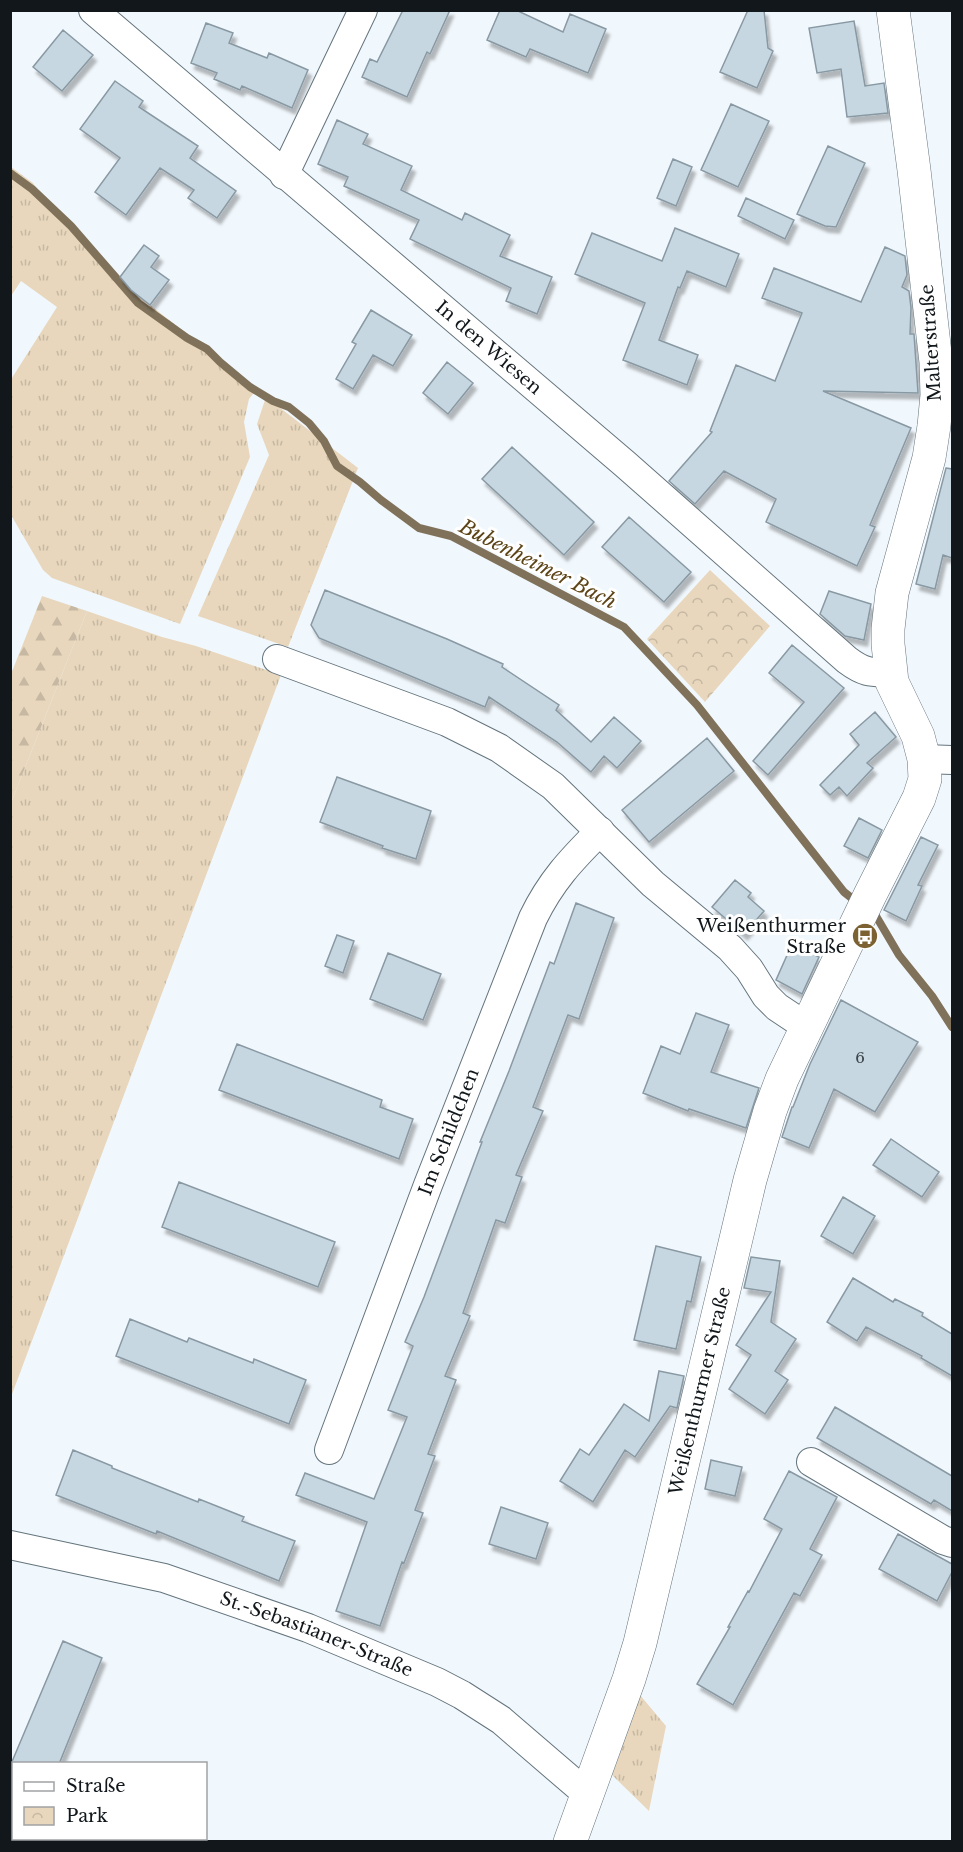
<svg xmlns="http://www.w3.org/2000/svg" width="963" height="1852" viewBox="0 0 963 1852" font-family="'Libre Baskerville',serif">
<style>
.grass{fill:url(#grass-tufts)}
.forest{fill:url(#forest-firs)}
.park{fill:url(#park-crowns)}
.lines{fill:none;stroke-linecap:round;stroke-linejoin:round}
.stream{stroke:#80725a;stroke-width:8}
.building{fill:#c6d7e1;stroke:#8999a3;stroke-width:1.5;filter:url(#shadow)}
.minor-casing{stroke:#64747d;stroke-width:30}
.major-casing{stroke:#64747d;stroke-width:34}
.minor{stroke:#fff;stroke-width:28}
.major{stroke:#fff;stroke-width:33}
.labels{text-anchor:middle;stroke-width:6;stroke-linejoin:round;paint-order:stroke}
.number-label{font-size:15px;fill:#3e474c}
.street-label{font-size:18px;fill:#11171b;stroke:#fff}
.poi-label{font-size:18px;fill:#11171b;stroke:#fff;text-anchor:end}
.water-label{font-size:20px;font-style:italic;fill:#5d4417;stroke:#fff}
</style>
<defs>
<pattern id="grass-tufts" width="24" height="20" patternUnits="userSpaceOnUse" patternTransform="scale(1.5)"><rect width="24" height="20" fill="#e8d7bd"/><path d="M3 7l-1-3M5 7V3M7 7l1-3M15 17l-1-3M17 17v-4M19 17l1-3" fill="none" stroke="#c6b8a2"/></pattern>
<pattern id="forest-firs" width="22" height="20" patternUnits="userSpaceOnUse" patternTransform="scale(1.5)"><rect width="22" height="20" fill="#e8d7bd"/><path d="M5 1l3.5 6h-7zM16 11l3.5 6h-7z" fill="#c6b8a2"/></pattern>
<pattern id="park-crowns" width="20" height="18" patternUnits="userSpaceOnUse" patternTransform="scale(1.5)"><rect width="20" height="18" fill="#e8d7bd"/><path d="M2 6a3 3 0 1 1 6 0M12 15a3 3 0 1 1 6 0" fill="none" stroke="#c6b8a2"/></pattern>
<filter id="shadow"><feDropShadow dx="3.5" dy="6" stdDeviation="1.5" flood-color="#0004"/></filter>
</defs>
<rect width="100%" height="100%" fill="#f1f8fd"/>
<path class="grass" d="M 11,167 L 33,183 L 44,198 L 72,222 L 131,290 L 257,389 L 249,399 L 244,422 L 250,457 L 180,624 L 52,578 L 43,570 L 11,515 L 10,381 L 57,307 L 21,281 L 11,296 Z
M 266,397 L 358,468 L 288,647 L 198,616 L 269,455 L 257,424 Z
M 87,611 L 162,637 L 196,646 L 281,675 L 11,1397 L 11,803 Z
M 640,1695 L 666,1726 L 649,1811 L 612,1775 Z"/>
<path class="forest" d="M 42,596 L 87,611 L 11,803 L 11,674 Z"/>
<path class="park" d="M 710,570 L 770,626 L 705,702 L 647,639 Z"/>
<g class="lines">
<path class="stream" d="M 10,173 L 32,189 L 71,226 L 138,303 L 187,338 L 207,349 L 220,362 L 250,387 L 273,401 L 289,407 L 309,423 L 324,441 L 337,466 L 360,482 L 381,500 L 419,528 L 451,536 L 624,627 L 697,705 L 844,892 L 858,903
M 870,911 L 876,916 L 899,955 L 932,996 L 952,1027"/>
</g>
<path class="building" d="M 403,10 L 450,10 L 430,54 L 427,52 L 407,97 L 362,77 L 370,59 L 377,62 Z
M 500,10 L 516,10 L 563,32 L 570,14 L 606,29 L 588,73 L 530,49 L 526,57 L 487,40 Z
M 748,10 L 764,10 L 768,48 L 773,51 L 757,88 L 720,72 Z
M 854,21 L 865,86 L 884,83 L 888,113 L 847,117 L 841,69 L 817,73 L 809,28 Z
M 206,23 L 233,33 L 229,43 L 267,58 L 269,53 L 308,70 L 292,108 L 242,86 L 240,90 L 214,79 L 217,73 L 191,63 Z
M 63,30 L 93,55 L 62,91 L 33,67 Z
M 115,81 L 143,101 L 139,107 L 198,146 L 190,158 L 236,191 L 217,218 L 188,198 L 194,190 L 160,168 L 126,215 L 95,192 L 120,158 L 80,129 Z
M 731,104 L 769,121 L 738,187 L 701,170 Z
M 337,120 L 368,134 L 363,144 L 412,166 L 401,190 L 462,220 L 465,213 L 510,235 L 500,256 L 552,277 L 537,314 L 506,301 L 511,288 L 410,239 L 419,220 L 344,186 L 348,177 L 318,164 Z
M 828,146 L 865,163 L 836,227 L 825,226 L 797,214 Z
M 673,159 L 692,167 L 676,206 L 657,198 Z
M 746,198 L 794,220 L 785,239 L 738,216 Z
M 675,228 L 739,254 L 726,287 L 687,271 L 680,288 L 678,287 L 659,340 L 698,355 L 687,385 L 623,360 L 645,303 L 575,274 L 592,233 L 662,261 Z
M 144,245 L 159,256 L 151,267 L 169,280 L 150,305 L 131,290 L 120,277 Z
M 885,247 L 905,256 L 907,275 L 902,287 L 909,291 L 911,308 L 910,334 L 914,334 L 918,393 L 823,391 L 911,428 L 870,525 L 875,527 L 857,566 L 766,522 L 776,499 L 724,471 L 695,504 L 669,481 L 712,432 L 710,431 L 736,365 L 775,381 L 802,313 L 762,298 L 774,268 L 861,302 Z
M 371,310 L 412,335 L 393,366 L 373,355 L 353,389 L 336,379 L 356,344 L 352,342 Z
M 447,362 L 473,383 L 448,414 L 423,393 Z
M 512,447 L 594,522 L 564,555 L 482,479 Z
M 946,468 L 952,469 L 952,558 L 943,555 L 935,589 L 916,584 Z
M 629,517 L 691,572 L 664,602 L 602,547 Z
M 325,590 L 447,639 L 503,664 L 502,667 L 559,705 L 556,710 L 591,742 L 614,717 L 641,741 L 617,768 L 604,756 L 591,772 L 557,742 L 489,697 L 485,707 L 319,638 L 311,625 Z
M 829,591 L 871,604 L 864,640 L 845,636 L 820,614 Z
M 792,645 L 844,688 L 768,775 L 753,761 L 804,702 L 769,673 Z
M 875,712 L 896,737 L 867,763 L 873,768 L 847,796 L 839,787 L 830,795 L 820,785 L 859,745 L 850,734 Z
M 707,738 L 734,771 L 649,842 L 622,810 Z
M 337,777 L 431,811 L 416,859 L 382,848 L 383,846 L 320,822 Z
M 859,818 L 882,830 L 868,858 L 844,846 Z
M 921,837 L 938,845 L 918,885 L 922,886 L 906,921 L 884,910 Z
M 735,880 L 751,893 L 748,897 L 764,911 L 744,934 L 712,907 Z
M 576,903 L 614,918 L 579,1019 L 568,1015 L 533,1107 L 543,1111 L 516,1175 L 522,1177 L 505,1223 L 496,1220 L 463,1313 L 470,1316 L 445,1376 L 456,1380 L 428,1454 L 435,1456 L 415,1510 L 423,1513 L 404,1563 L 402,1562 L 380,1626 L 336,1611 L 367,1522 L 296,1495 L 305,1473 L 374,1499 L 407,1417 L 388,1410 L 413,1346 L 405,1342 L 424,1297 L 482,1142 L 480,1142 L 509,1071 L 550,962 L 554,964 Z
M 337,935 L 354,941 L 343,973 L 325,966 Z
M 792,944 L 819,957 L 802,994 L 776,980 Z
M 388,953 L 441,974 L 423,1020 L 370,999 Z
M 841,1000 L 918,1042 L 875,1112 L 834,1089 L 809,1148 L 782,1137 L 792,1107 L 793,1107 L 810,1064 Z
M 696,1013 L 729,1025 L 711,1072 L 759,1088 L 746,1128 L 689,1109 L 688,1111 L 643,1093 L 661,1046 L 680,1054 Z
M 237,1044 L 382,1100 L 380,1107 L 413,1119 L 399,1159 L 219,1090 Z
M 891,1139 L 939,1172 L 922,1197 L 873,1165 Z
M 179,1182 L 335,1242 L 318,1287 L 162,1227 Z
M 843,1197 L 875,1216 L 853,1254 L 821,1236 Z
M 656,1246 L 701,1257 L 691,1302 L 687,1301 L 676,1349 L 634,1340 Z
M 751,1257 L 780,1261 L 771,1322 L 796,1339 L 775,1371 L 788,1380 L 765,1414 L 729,1389 L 751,1355 L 736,1345 L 771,1292 L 744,1288 Z
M 853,1278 L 893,1302 L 895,1299 L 923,1313 L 922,1316 L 952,1334 L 952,1376 L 921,1358 L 922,1356 L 866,1327 L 857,1341 L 827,1322 Z
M 130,1319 L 187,1342 L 189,1338 L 253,1363 L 254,1359 L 306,1380 L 289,1424 L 116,1356 Z
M 659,1371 L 684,1376 L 677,1408 L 670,1406 L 635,1457 L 625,1450 L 593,1502 L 560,1481 L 580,1449 L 589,1455 L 624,1404 L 649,1421 Z
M 835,1407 L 952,1476 L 952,1511 L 934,1500 L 931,1504 L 817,1438 Z
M 73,1450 L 112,1466 L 112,1468 L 198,1502 L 199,1499 L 244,1517 L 242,1521 L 295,1541 L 279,1581 L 157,1531 L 156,1534 L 56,1495 Z
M 711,1460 L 742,1467 L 735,1496 L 705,1489 Z
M 789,1471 L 837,1497 L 810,1549 L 822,1555 L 800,1596 L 794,1593 L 733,1705 L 697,1684 L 730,1627 L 728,1627 L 748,1591 L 749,1592 L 782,1529 L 764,1519 Z
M 501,1507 L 548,1523 L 536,1559 L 489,1544 Z
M 898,1534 L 952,1564 L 952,1572 L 937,1601 L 879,1569 Z
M 63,1641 L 102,1658 L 59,1764 L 11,1764 Z"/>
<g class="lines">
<g class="minor-casing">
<g id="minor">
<path id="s1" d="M 93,10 L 625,464 L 847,660 C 863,672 870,673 890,672"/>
<path d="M 284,175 L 363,10"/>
<path d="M 277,659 L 447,722 L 499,748 L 553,786 L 653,884 L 730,948 L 749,969 L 766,996 L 777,1007 L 807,1027"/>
<path d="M 924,759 L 952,760"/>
<path id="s2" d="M 329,1450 L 428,1185 L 533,918 C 551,881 571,860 600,831"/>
<path d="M 811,1462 L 943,1540 L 952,1543"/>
<path id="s3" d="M 10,1545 L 164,1578 L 308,1628 L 437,1682 L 462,1695 L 501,1720 L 587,1794"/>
</g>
</g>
<g class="major-casing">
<g id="major">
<path id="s4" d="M 570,1842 L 629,1679 L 640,1643 L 750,1180 L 770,1111 L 782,1079 L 870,895 L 919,798 L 925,779 L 924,759 L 918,736 L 892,682 L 888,644 L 888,629 L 892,593 L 929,458 L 934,426 L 937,395 L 936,362 L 914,170 L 893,10"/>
</g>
</g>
<use href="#minor" class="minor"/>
<use href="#major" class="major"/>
</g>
<defs>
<g id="bus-disc" transform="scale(1.35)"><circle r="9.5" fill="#7c6133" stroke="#fff"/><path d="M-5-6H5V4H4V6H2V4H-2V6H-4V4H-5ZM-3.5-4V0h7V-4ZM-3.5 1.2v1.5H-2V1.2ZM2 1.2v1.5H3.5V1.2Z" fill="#fff"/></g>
</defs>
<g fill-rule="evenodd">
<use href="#bus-disc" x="865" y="936"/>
</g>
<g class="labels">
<g class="number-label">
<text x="860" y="1063">6</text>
</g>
<g class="street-label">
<text transform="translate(931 343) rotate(-94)" y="6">Malterstraße</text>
<text dy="6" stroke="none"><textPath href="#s1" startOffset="520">In den Wiesen</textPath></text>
<text dy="6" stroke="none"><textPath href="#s2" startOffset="340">Im Schildchen</textPath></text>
<text dy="6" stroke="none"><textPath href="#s4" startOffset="470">Weißenthurmer Straße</textPath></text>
<text dy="6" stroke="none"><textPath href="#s3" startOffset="320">St.-Sebastianer-Straße</textPath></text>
</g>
<g class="poi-label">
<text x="846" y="932">Weißenthurmer<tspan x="846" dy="21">Straße</tspan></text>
</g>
<g class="water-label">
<text transform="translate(538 564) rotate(27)" y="7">Bubenheimer Bach</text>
</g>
</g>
<rect width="963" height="1852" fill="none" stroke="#11171b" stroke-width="24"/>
<rect x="12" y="1762" width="195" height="78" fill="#ffffff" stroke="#a0a2a4" stroke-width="1.5"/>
<rect x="24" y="1782" width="30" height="9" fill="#ffffff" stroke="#a0a2a4" stroke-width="1.5"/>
<text x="66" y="1792" font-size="18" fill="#11171b">Straße</text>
<rect x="24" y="1807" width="30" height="18" fill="url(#park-crowns)" stroke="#a0a2a4" stroke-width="1.5"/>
<text x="66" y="1822" font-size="18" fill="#11171b">Park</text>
</svg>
